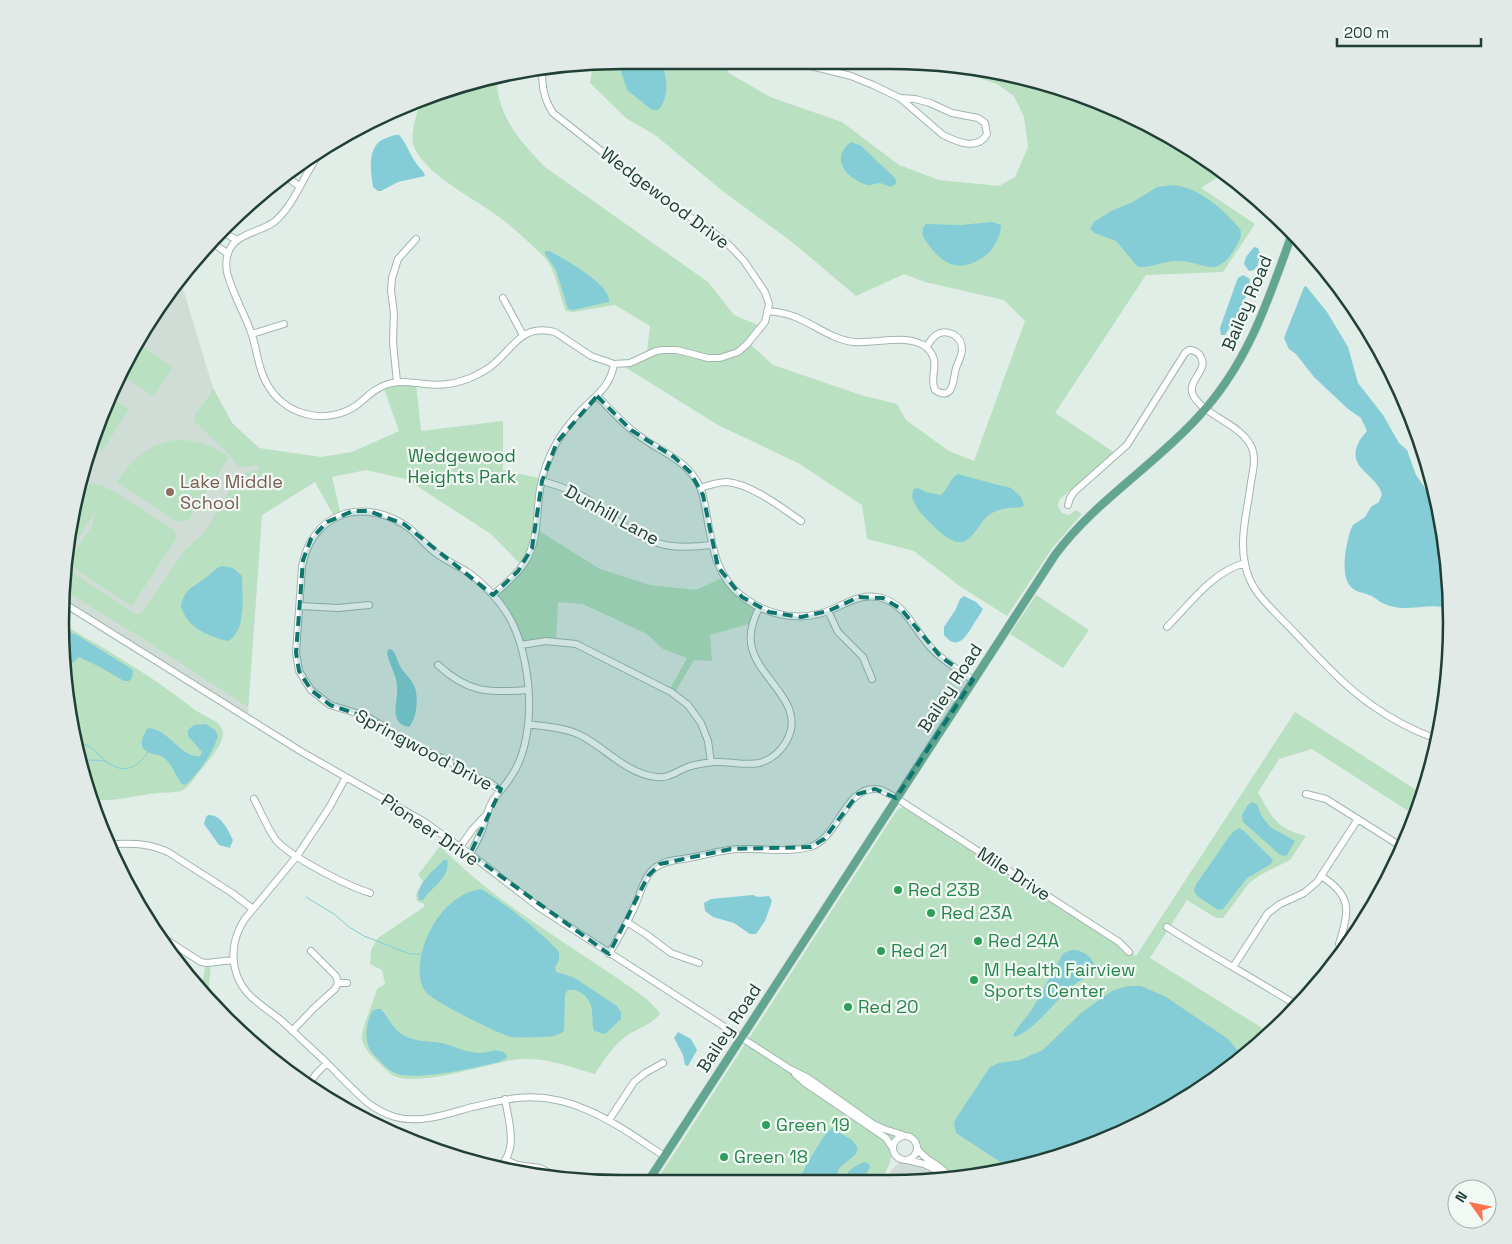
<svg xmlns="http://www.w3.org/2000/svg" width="1512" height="1244" viewBox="0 0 1512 1244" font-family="'Space Grotesk',sans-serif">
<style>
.built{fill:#cfddd6}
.green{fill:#b8e0c1}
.water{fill:#84cdd7}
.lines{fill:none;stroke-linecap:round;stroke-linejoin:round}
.stream{stroke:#84cdd7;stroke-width:1}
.minor-casing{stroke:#a3b5ae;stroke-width:8}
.major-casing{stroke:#c1c9c7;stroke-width:9}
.minor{stroke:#fff;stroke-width:6}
.major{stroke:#62a692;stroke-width:8}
.marked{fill:#0f766e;fill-opacity:0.2;stroke:#0f766e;stroke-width:4;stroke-dasharray:10 6;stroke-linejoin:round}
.education-dot{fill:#8d6e63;stroke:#f2f9f5;stroke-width:2}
.leisure-dot{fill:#2e9e5b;stroke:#f2f9f5;stroke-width:2}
.labels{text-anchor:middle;stroke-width:4.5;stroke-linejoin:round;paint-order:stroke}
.street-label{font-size:18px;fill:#203f36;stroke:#f2f9f5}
.park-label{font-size:18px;fill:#267944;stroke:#f2f9f5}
.education-label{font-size:18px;fill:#785e54;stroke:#f2f9f5;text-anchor:start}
.leisure-label{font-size:18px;fill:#27864d;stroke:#f2f9f5;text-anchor:start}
.rim{fill:none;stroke:#203f36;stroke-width:2.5}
</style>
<rect width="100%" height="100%" fill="#e1ede7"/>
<path class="built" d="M 180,279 L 213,388 L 232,423 L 259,448 L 262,515 L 248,714 L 62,597 L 61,586 L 90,442 L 155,310 Z
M 905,1160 L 953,1178 L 926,1183 L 881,1183 L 897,1164 Z"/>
<path class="green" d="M 622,60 L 734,60 L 727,72 L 770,97 L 842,122 L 899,165 L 939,180 L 999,186 L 1015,177 L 1028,147 L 1024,117 L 1014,96 L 997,84 L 929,61 L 1000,71 L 1105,103 L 1202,155 L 1224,173 L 1201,188 L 1255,224 L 1223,272 L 1146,275 L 1055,413 L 1115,453 L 1059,500 L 1058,506 L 1062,513 L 1069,515 L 1076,510 L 1082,514 L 1053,547 L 1007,616 L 961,587 L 914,551 L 867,539 L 862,505 L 798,463 L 718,425 L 625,367 C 638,364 649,354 662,353 C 698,351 717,376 751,345 L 773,365 L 861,395 L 897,404 L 906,420 L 949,451 L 974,461 L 1025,321 L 1004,300 L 925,282 L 904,274 L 856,296 L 792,242 L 720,189 L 655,135 L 626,118 L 590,83 L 593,64 Z
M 497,76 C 495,113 521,143 545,167 L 708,282 L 734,315 L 758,325 L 746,342 L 738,348 L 724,354 L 710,356 L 678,348 L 647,352 L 650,326 L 615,305 L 573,312 L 566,311 C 559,296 557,271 545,258 C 531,244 515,229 499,217 C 473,197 428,177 414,147 C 409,136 417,112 421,102 L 477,79 Z
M 138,344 L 173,367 L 154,396 L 122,376 Z
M 416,383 L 421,431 L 503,421 L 503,470 L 543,479 L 536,529 L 600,569 L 650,585 L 696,590 L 724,577 L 759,608 L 752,623 L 710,635 L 712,661 L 694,660 L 674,694 L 669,691 L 687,658 L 663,649 L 647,634 L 583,604 L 558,602 L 556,641 L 521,645 L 517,634 L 493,595 L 522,566 L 491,534 L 406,479 L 366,470 L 332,477 L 341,515 L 335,518 L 315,482 L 262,515 L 248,707 L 148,642 L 61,588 L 65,568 L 135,614 L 142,613 L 185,550 L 204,533 L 235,481 L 243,474 L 259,469 L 259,465 L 239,467 L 225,450 L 195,422 C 193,413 199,410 204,403 C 208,399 210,393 213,388 L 232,423 L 259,448 L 321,457 L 352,452 L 399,431 L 383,386 Z
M 111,398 L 129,409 L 103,450 L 99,448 L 94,461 L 86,475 L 84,473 L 90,442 Z
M 176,440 C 197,440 212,445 229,457 L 189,519 L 178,522 L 117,482 C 134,458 146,445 176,440 Z
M 89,483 L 105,486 L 108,491 L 110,489 L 174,530 L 176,539 L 132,606 L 67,564 L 92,526 L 94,516 L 98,507 L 67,556 L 79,495 Z
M 1036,595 L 1089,630 L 1063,668 L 1010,634 Z
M 64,626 L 71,629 C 114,654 156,679 195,710 C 203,716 223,721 223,734 C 223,745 206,764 199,772 C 194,779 189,787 181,791 C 174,793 165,792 158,793 C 137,795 115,802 94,800 L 71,731 Z
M 1295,712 L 1424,795 L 1416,816 L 1312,749 L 1279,759 L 1258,792 C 1272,818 1276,828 1306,836 L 1290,860 L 1260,875 L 1249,883 L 1223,918 L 1216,918 L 1187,900 L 1150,958 L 1270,1033 L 1232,1068 L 1138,1126 L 1035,1165 L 953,1178 L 926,1159 L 913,1139 L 905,1135 L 898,1137 L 893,1143 L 890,1162 L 881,1183 L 655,1183 L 897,810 L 907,805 L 1136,956 Z
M 440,846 C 501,908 578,949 647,999 L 660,1013 C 652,1026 636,1028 625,1037 C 612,1047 603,1061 595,1074 C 570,1067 546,1057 520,1059 C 491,1062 417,1089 392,1075 C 387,1071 382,1066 378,1062 C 371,1056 365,1049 362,1040 C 360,1030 374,1002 377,989 L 385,984 L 382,970 L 370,964 L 371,950 L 378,938 L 424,907 L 424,904 L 417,901 L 416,894 L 423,881 L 418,875 Z
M 206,963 L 211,963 L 208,996 L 201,989 Z"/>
<path class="water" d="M 619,60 L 659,60 C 668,74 670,98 658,110 L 652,110 L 627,90 L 620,68 Z
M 395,135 L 399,135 C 406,142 410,155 416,163 C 419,168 424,171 425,176 L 398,182 L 381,191 L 378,191 L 373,187 C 371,174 368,155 377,144 C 381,139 389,137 395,135 Z
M 852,142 L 861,146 L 893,176 L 896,180 L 896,184 L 891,187 C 888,186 884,184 880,183 C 875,183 872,186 868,185 C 856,182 840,171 841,158 C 841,151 846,145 852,142 Z
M 1173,185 C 1200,188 1223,209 1240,229 C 1243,237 1238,243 1234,250 C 1214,281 1204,260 1176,261 C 1163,261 1151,268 1138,267 L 1116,241 L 1095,233 L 1090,229 L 1094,222 L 1111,211 L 1133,202 L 1157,187 Z
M 992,222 L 1001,225 C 1000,239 993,251 982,258 C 962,271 946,267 931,248 C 926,241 921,237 923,228 L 926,224 L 960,225 Z
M 1254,247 L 1258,248 L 1260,253 L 1258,265 L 1254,270 L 1249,271 L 1244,264 L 1246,257 Z
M 545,251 L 549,251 C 563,258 612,285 609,302 L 573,310 L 568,309 L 556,270 L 545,254 Z
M 1243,275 L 1250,279 C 1249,296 1235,321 1225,335 L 1221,335 L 1220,328 L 1236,283 L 1238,278 Z
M 1306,286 L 1327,312 L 1348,347 L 1358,383 L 1383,415 L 1399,443 L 1407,450 L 1416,475 L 1438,506 L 1451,586 L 1450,609 C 1434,603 1417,609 1400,608 C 1393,607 1385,605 1379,601 C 1376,599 1373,596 1369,595 C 1363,592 1357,593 1352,588 C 1339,577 1346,544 1351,529 L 1353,525 L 1365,517 L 1371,507 L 1379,502 L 1382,494 C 1375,472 1344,468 1360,440 C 1362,436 1365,434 1367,431 L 1361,418 L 1348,409 L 1314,377 L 1296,354 L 1289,349 L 1284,338 L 1304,287 Z
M 958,474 L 994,484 L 1011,488 L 1021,497 L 1024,505 L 1022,507 C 1010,508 999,508 989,515 C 982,520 979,528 974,533 C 971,537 966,542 961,542 C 949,544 928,521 921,513 C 916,507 909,497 914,489 L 918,488 L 926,492 L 941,495 C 948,489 950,478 958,474 Z
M 222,566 L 233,568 L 242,576 C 242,593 247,632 228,641 C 209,637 186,627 181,606 C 184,588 196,586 208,576 C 213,572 216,568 222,566 Z
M 964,596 L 976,602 L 983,609 C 980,615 975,621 972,627 C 965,638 957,651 944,635 L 944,627 L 956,609 L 960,599 Z
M 69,632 L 77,635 L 130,668 L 133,671 L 132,678 L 129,681 L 124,681 L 100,667 L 79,657 L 72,663 L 71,688 L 68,692 L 64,633 Z
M 391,649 C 396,653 397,660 400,666 C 404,673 410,678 414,685 C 419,696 417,719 409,727 C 387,723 399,701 397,685 C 396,675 390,665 387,654 L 388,650 Z
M 206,724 L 215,730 L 218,736 C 213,752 199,774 185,785 L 182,784 C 176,777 174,769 169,763 C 162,753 156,756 148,752 C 137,747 143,735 148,728 C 169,729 182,759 200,756 L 202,752 L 188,736 L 188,730 L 194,725 Z
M 1252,802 L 1257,804 L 1261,815 L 1270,827 L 1295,841 L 1287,855 L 1283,856 L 1279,854 L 1243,822 L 1242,815 L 1247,806 Z
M 208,815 C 221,814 228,830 233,840 L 230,848 L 219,845 L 204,824 L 206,817 Z
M 1239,828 L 1244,831 L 1273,860 L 1271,864 L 1247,878 L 1223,909 L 1218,910 L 1196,895 L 1194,890 L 1197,883 L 1229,837 L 1234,831 Z
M 444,860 L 447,860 C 451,878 431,887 423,900 L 419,900 C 414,886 435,869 444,860 Z
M 481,889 C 506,904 540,931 559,952 L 559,960 L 555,967 L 556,972 L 573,977 L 617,1006 L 621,1013 L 621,1019 L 605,1034 L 594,1031 C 591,1022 594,1011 590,1003 C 587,995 576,988 568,990 L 565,994 L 564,1031 C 561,1033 558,1035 554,1036 C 551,1037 515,1038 512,1037 C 500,1035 435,1002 427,993 C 420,986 419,974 420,964 C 423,932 447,894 481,889 Z
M 753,895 L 758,897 L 769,896 L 772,901 L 765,921 L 756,934 L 750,934 L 734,923 L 713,917 L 705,911 L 704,903 L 711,899 Z
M 1072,950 C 1082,949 1094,958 1095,967 C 1089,976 1079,981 1071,987 C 1056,1000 1033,1032 1014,1037 L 1014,1033 L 1033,1008 L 1061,957 L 1064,953 Z
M 1128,986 L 1141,986 L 1166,997 L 1228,1039 L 1243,1057 L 1232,1068 L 1138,1126 L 1035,1165 L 1011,1169 L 956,1133 L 954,1124 L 955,1120 L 990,1067 L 999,1063 L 1020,1060 L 1043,1050 L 1080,1014 L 1100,999 L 1114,990 Z
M 377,1009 L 381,1009 C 388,1017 392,1027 400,1033 C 412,1042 428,1041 442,1043 C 454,1046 467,1053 480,1053 C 491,1053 496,1047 506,1054 L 507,1058 L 499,1062 C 476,1067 413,1083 393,1072 C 386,1068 379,1060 373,1054 C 363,1042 366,1024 372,1011 Z
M 678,1032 L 691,1039 L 697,1050 L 688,1066 L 685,1065 L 683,1055 L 674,1038 Z
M 832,1128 L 852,1140 L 858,1148 L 856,1154 L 839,1168 L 834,1183 L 798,1183 C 801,1174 825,1131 832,1128 Z
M 864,1162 L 869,1164 L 870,1167 L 861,1183 L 842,1183 C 846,1172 853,1166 864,1162 Z"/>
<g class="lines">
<path class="stream" d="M 70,720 L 70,726
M 74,741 L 89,746 L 106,761
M 80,760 C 88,760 96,760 104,761 C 109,762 113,767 119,768 C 132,771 142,762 148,752
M 306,897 L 334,914 L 349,927 L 364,936 L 410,954 L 421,954"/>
<g class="minor-casing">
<path id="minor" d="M 791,61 L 851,76 L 873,85 L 900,98
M 900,98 L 915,99 L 930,103 L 952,113 L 978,118 L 985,123 L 987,134 C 978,151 957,142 943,135 Z
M 322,150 C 305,171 295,205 274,222 C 259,233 235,233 228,253 C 226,259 226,266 227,272 C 232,293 245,314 252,335 C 257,350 258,368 266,382 C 274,398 289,410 306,414 C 323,419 343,415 357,405 C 367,397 375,388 388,384 C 401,380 412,383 425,384 C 448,387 471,380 490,367 C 513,350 520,323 555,332 L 591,356 L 614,364 L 630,363 L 656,351 L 663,350 L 677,350 L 708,358 L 720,358 L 738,352 L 747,344 L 765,322 L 769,304 L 765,292 L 744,261 L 729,245 L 713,232 L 665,201 L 553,113 C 544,99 542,87 542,71
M 287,177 L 299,186
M 220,231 L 237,240
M 212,240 L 213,243 L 228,254
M 503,298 L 523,335
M 768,311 C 780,312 791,314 802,320 C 819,328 835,340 854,342 C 875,344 909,333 926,347 C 943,362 928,376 935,390 C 954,402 953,379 956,368 C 958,362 962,356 962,349 C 962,336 947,328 936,335 C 932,338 929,343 926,347
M 252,334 L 284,324
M 397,382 L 393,343 L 394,313 L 391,291 L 392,278 L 398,259 L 416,239
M 597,396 C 610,409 623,424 638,435 C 661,453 686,458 700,487 C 704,497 705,507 707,517 C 712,547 717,578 743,597 C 769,617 805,623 835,608 C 851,601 864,593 882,598 C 906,605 915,631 931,648 C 943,661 958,670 973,680
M 542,481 C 556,485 569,489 582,496 C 609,513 633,538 665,545 C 681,548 696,547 711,545
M 700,488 C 709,485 718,482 727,482 C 751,484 782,508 801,521
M 1068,505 L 1070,498 L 1074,492 L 1127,445 L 1185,353 L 1189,350 C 1193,350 1196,351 1199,354 C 1211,369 1189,378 1192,392 C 1198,414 1242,423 1252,448 C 1256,458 1253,471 1251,482 C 1248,508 1239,538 1245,564 C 1247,574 1251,584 1257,592 C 1268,607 1283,620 1296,634 C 1320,659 1344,686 1373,706 C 1393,720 1414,731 1437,739
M 493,595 C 504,585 517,575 525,562 C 539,540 536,514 540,489 C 543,472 549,456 557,442 C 563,432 570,423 577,415 C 593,397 610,389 614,364
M 62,602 L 302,752 L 423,821 L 470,854 L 540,908 L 790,1069 L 808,1078 L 873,1124 L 884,1129 L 903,1135
M 300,606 L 338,608 L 369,605
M 828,611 L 838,632 L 863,657 L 872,679
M 1167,627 C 1190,604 1212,572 1245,563
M 521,645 L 546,641 L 576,644 L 671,692 L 688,705 L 701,723 L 708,741 L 711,762
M 438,665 C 468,693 489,693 528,690
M 528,724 C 545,727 564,727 580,735 C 606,748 625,773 656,777 C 668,779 677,771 688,767 C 696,764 705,763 714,762 C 729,761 745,766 759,763 C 771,760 780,752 786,742 C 808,704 760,681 752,648 C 748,634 753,620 759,608
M 346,777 L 329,808 L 297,856 L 244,920 C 233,938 230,958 238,978 C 246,998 267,1008 283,1022 C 298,1036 313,1050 327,1063 C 341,1077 354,1091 368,1103 C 376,1109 385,1114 395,1117 C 420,1124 447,1114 472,1107 C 487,1104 501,1100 517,1098 C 574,1092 619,1126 664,1156
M 1306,794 L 1326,799 L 1402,847
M 254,799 C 261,812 267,828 276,840 C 290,857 348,886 370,893
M 109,844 C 132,844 146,842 168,852 L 232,893 L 253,909
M 460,847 L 472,830 L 485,816
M 470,854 C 475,845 480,837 483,827 C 486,819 487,810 492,802 C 497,793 505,787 510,778 C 521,763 526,743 528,725 C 532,691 525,643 508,615 C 498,599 484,584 469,573 C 458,566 447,561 437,554 C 424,545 416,531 403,524 C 359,497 311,515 302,567 L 296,653 L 299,671 L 311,690 L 330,705 L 366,716 L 386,728 L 404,743 L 447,760 L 471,775 L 489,782 L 500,790
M 1321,876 C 1353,896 1349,911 1339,944
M 627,922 L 647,935 L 671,953 L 699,963
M 1167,927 C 1210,955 1255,979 1298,1006
M 165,939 L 201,962 L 207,963 L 233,960
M 609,954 C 617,940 626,925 633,910 C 640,897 643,876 656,867 C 665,860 678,860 689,858 C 707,855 723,849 741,849 C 764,848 787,853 810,847 C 838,839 845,786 876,789 C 883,789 890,795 896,798 L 1119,942 L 1129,952
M 1233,967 L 1268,913 L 1280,904 L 1304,893 L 1317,882 L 1358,819
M 338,983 L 347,983
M 292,1031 L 314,1008 L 335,989 L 338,983 L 336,976 L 311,951
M 795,1074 L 805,1083 L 886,1138 L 892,1147
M 308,1085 L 317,1073 L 327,1063
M 609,1120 L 634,1082 L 645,1073 L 663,1063
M893 1148a12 12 0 1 1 24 0a12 12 0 1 1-24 0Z
M 917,1148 C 924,1160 937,1163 946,1173
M 506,1160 L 517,1165 L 540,1168 L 561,1179
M 907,1160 L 924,1164 L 953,1178
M 498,1168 C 519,1151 509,1123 505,1099"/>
</g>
<g class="major-casing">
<path id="major" d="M 647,1183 L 1055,555 C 1095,501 1154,466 1199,416 C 1249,362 1269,298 1293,231"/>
</g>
<use href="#minor" class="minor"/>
<use href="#major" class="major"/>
</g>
<path class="marked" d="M 597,396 L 631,430 L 674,457 L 690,472 L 703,495 L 718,567 L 742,597 L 769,612 L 801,617 L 828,611 L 859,597 L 883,598 L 901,609 L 940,656 L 973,680 L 896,798 L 875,789 L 858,794 L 824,839 L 811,847 L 731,849 L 660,864 L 648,876 L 609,954 L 470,854 L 501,789 L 447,760 L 410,746 L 374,720 L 330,705 L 311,690 L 299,671 L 296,653 L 303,560 L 311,539 L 327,522 L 353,511 L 369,511 L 404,524 L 493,595 L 518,571 L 532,548 L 542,481 L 557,442 Z"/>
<circle class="education-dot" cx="170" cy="492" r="5"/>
<g class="leisure-dot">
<circle cx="898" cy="890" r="5"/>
<circle cx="931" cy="913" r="5"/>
<circle cx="978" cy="941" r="5"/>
<circle cx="881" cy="951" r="5"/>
<circle cx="974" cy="980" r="5"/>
<circle cx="848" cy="1007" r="5"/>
<circle cx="766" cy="1125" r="5"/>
<circle cx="724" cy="1157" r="5"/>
</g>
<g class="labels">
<g class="street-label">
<text transform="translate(665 198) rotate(37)" y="6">Wedgewood Drive</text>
<text transform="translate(1247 303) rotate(-67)" y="6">Bailey Road</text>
<text transform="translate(612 515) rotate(29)" y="6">Dunhill Lane</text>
<text transform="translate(950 688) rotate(-57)" y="6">Bailey Road</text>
<text transform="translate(424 750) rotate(28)" y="6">Springwood Drive</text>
<text transform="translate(430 830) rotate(34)" y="6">Pioneer Drive</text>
<text transform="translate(1014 874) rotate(33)" y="6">Mile Drive</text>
<text transform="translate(729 1028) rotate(-57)" y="6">Bailey Road</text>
</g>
<g class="park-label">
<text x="462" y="462">Wedgewood<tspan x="462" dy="21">Heights Park</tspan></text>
</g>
<g class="education-label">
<text x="180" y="488">Lake Middle<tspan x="180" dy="21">School</tspan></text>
</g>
<g class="leisure-label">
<text x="908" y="896">Red 23B</text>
<text x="941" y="919">Red 23A</text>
<text x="988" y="947">Red 24A</text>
<text x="891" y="957">Red 21</text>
<text x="984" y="976">M Health Fairview<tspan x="984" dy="21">Sports Center</tspan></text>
<text x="858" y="1013">Red 20</text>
<text x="776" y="1131">Green 19</text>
<text x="734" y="1163">Green 18</text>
</g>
</g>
<path d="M0 0H1512V1244H0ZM622 69H890A553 553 0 0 1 1443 622V622A553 553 0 0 1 890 1175H622A553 553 0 0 1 69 622V622A553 553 0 0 1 622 69Z" fill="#e1eae6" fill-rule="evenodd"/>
<path class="rim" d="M622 69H890A553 553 0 0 1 1443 622V622A553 553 0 0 1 890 1175H622A553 553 0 0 1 69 622V622A553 553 0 0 1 622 69Z"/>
<g transform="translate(1472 1204) rotate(303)"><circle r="24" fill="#f2f9f5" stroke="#9eafa9"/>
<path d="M0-4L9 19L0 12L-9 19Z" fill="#fd734e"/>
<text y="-8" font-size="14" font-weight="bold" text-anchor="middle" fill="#203f36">N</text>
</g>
<path d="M1337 38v8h144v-8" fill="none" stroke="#203f36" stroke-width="2.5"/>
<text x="1344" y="38" font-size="15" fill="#203f36" stroke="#f2f9f5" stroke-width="4" paint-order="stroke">200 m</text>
</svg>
